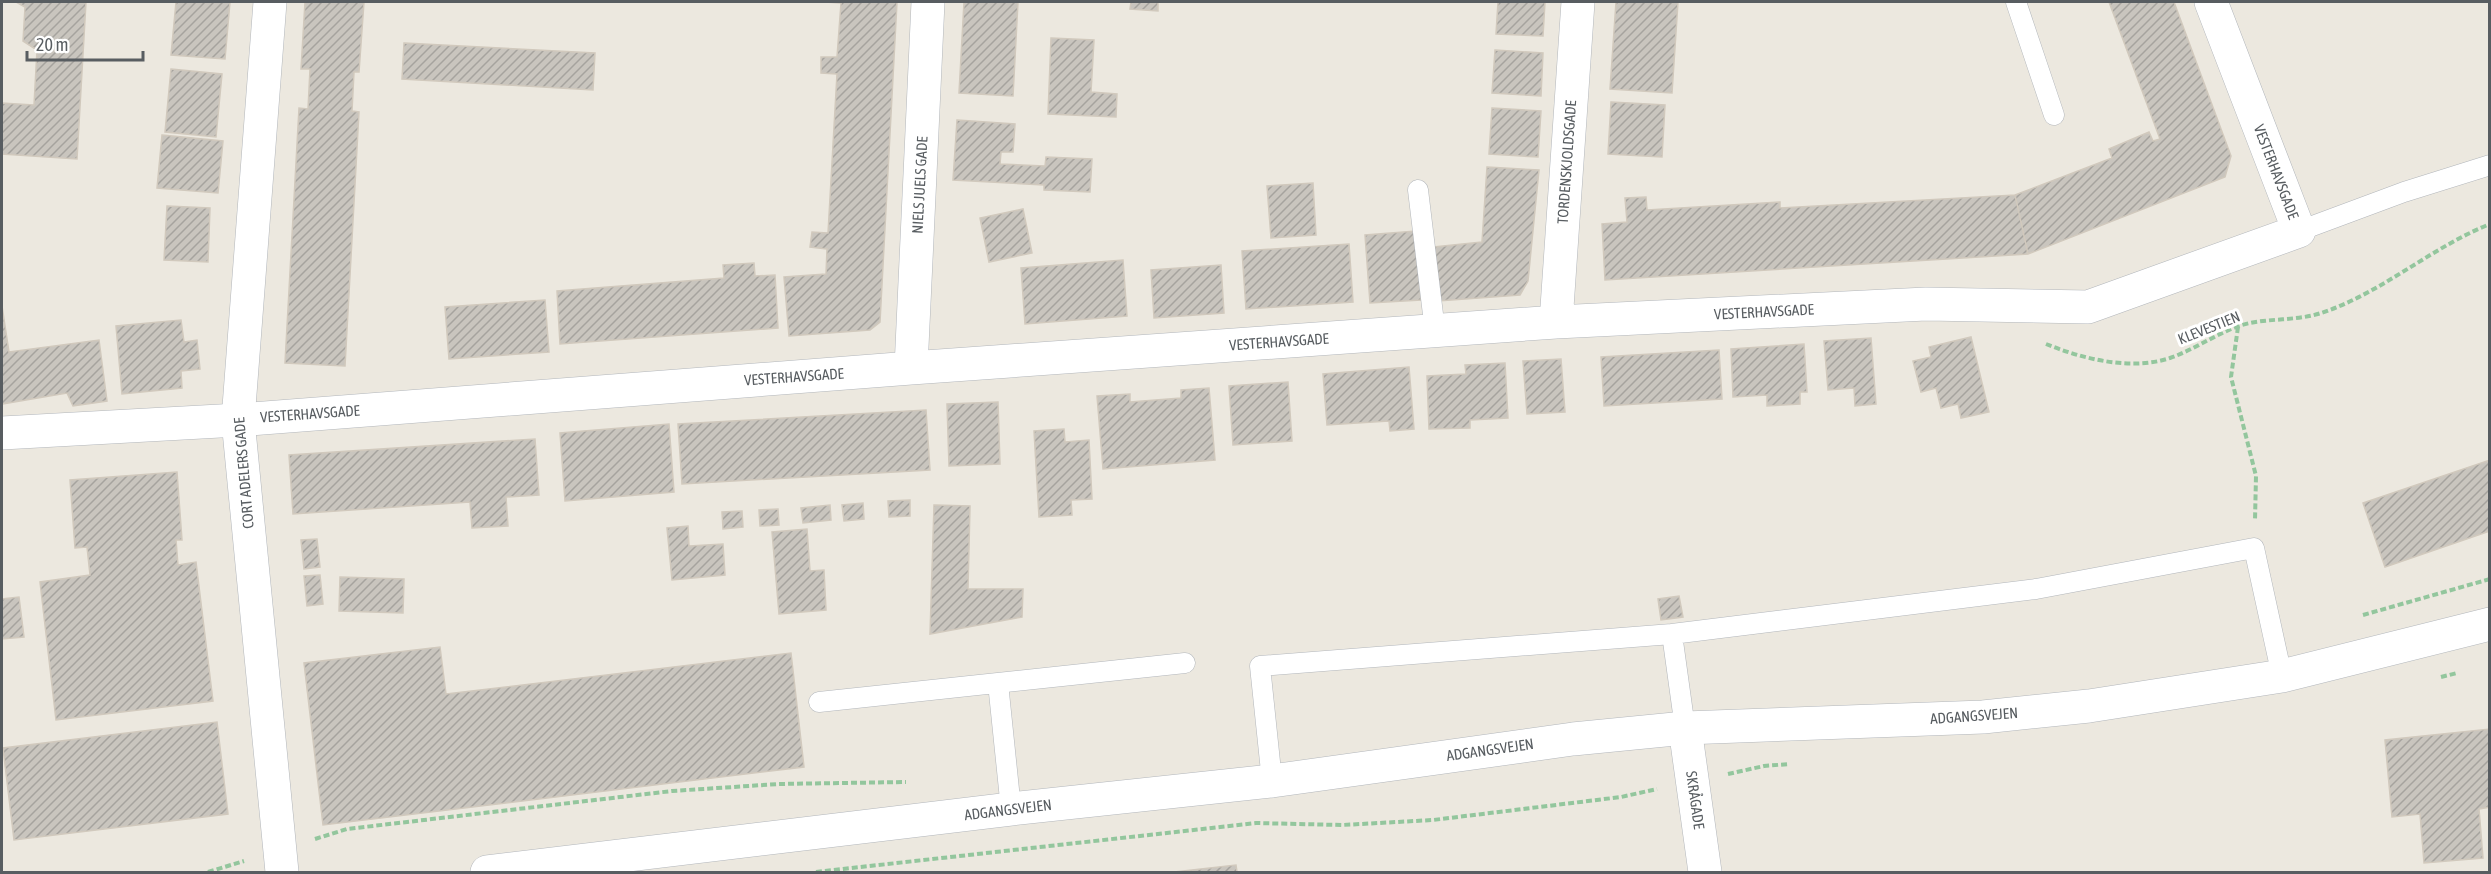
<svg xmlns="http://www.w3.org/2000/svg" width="2491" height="874" viewBox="0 0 2491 874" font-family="'Asap Condensed',sans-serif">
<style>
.building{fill:url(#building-hatch);stroke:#d1c9bd;stroke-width:1.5}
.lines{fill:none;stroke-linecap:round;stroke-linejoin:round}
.service-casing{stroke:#b2b6bb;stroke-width:21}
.minor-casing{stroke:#b2b6bb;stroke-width:34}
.tertiary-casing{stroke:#b2b6bb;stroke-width:34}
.path{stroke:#93c69d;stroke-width:4;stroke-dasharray:6 3;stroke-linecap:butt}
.service{stroke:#fff;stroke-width:20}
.minor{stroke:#fff;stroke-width:33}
.tertiary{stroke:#fff;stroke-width:33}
.labels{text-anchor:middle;stroke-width:6;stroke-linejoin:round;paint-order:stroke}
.street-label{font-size:15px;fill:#585d61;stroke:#fff}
</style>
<defs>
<pattern id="building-hatch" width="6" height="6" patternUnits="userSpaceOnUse" patternTransform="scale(1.5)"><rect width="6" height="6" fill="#c9c5be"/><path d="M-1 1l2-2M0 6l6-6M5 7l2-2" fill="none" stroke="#a6a39e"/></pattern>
</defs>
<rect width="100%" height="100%" fill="#ece8df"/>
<path class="building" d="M 16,2 L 86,2 L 77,159 L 2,154 L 2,103 L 34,105 L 37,50 L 23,41 L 25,7 Z
M 176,2 L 230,2 L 225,59 L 171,55 Z
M 305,2 L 364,2 L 359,72 L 354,72 L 352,111 L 359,112 L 345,366 L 285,363 L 299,108 L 308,109 L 310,69 L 301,69 Z
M 825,2 L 897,2 L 880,322 L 870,330 L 789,336 L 784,277 L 826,274 L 827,249 L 810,247 L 812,232 L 828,233 L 837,74 L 821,73 L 821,57 L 837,57 L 841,3 Z
M 964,2 L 1018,2 L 1013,96 L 959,93 Z
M 1131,2 L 1158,2 L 1158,11 L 1130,9 Z
M 1498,2 L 1545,2 L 1543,36 L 1496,34 Z
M 1616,2 L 1678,2 L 1672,93 L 1610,89 Z
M 2109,2 L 2174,2 L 2231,156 L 2225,177 L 2028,254 L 2015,195 L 2112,158 L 2109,149 L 2149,132 L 2153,141 L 2160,139 Z
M 1051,38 L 1094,40 L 1091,92 L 1117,94 L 1116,117 L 1048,114 Z
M 404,43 L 595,53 L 593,90 L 402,79 Z
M 1495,50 L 1543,53 L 1541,96 L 1492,93 Z
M 171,69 L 222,74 L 216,137 L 165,132 Z
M 1611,102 L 1665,105 L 1662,157 L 1608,154 Z
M 1492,108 L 1541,111 L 1538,157 L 1489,154 Z
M 957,120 L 1015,124 L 1013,152 L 1001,152 L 1000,164 L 1045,166 L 1046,157 L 1092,159 L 1090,192 L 1044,190 L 1044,185 L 953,180 Z
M 162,135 L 223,141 L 218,193 L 157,188 Z
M 1487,167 L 1539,170 L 1528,281 L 1520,295 L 1438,301 L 1434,247 L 1482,242 Z
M 1313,183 L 1316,235 L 1271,238 L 1267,186 Z
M 2015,195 L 2028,254 L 1605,280 L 1602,224 L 1627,222 L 1625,198 L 1646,197 L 1647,210 L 1780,202 L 1780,208 Z
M 167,206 L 210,208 L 208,262 L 164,260 Z
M 1023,209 L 1032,253 L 989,262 L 980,218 Z
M 1416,231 L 1421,300 L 1370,303 L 1365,235 Z
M 1349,244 L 1353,302 L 1246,309 L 1242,251 Z
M 1123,260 L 1127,316 L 1025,324 L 1021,268 Z
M 754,263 L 755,276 L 775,275 L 778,328 L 560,344 L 557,291 L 724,278 L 723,265 Z
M 1221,265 L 1224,313 L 1154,318 L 1151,270 Z
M 545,300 L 549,352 L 449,359 L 445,307 Z
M 2,306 L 9,352 L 99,340 L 107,401 L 73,406 L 67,393 L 2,404 Z
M 181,320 L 184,342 L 197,340 L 200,369 L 181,371 L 182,388 L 122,394 L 116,326 Z
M 1971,337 L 1989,412 L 1961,418 L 1958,404 L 1941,408 L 1936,388 L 1921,392 L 1913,361 L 1931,357 L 1929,347 Z
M 1871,338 L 1876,404 L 1855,406 L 1854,388 L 1828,390 L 1824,341 Z
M 1804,344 L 1807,392 L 1800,392 L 1800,404 L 1767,406 L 1767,395 L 1733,397 L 1731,349 Z
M 1719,350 L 1722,399 L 1604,406 L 1601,357 Z
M 1561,359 L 1565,412 L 1527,414 L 1523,361 Z
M 1505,363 L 1508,418 L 1470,420 L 1470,428 L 1429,429 L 1427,376 L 1466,374 L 1465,365 Z
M 1409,367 L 1414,429 L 1390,431 L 1389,421 L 1327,425 L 1323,374 Z
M 1288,382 L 1292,441 L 1233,445 L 1229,386 Z
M 1209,388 L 1215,460 L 1103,469 L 1097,396 L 1130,394 L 1130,402 L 1181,398 L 1181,390 Z
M 998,402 L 1000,464 L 949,466 L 947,404 Z
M 926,410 L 930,470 L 682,484 L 678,424 Z
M 669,424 L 674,492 L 565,501 L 560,433 Z
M 1064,429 L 1065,442 L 1089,440 L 1092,499 L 1071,500 L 1072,515 L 1039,517 L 1034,431 Z
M 535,439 L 539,495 L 506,497 L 508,526 L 472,528 L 470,502 L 293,514 L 289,455 Z
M 2490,460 L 2490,531 L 2385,567 L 2363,503 Z
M 177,472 L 182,540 L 176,540 L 178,565 L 196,562 L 213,701 L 56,720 L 40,582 L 90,575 L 87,547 L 75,548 L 70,480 Z
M 910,500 L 910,516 L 889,517 L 888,501 Z
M 863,503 L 864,519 L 844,521 L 842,505 Z
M 830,505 L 831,520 L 803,523 L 801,508 Z
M 934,505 L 970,506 L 968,589 L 1023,589 L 1022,617 L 930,634 Z
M 778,509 L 779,525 L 760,526 L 759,510 Z
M 742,511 L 743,527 L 723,529 L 722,512 Z
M 688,526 L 689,546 L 723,544 L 725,575 L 672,580 L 667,528 Z
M 807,529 L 810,571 L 824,570 L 826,610 L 779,614 L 772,532 Z
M 317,539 L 320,567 L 304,569 L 301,540 Z
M 320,575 L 323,604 L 307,606 L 304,576 Z
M 340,577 L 404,579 L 403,613 L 339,611 Z
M 1679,596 L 1683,617 L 1661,620 L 1658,599 Z
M 19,597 L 24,637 L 2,639 L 2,599 Z
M 440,647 L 446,694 L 791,653 L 804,767 L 323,825 L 304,663 Z
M 217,722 L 228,814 L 14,840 L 3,748 Z
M 2490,729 L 2490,807 L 2479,809 L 2483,858 L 2424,863 L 2420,814 L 2392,817 L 2385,740 Z
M 1236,865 L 1237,872 L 1174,872 Z"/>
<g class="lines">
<g class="service-casing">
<path id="service" d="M 2016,2 L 2054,115
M 1418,190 L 1435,331
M 2299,231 L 2404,192 L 2490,165
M 1672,634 L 2036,589 L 2254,548 L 2282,676
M 998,683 L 1011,809
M 819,702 L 1185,663
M 1272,781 L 1260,666 L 1672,634 L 1685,728"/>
</g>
<g class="minor-casing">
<path id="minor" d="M 1556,322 L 1578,2
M 911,368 L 928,2
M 2,433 L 238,420 L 911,368 L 1556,322 L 1926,304 L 2088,307 L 2299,231 L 2211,2
M 1685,728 L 1705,872"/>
</g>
<g class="tertiary-casing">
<path id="tertiary" d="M 270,2 L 238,420 L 282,872
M 487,872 L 1011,809 L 1272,781 L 1573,739 L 1685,728 L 1983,717 L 2089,706 L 2282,676 L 2490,624"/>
</g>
<path class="path" d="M 2238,327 L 2231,377 L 2256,476 L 2255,520
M 2046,344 C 2083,359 2131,371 2170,358 C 2193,350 2213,336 2236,327 C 2262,317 2294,322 2321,313 C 2382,293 2430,248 2490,224
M 2363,615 L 2490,579
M 2441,677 L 2457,673
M 1728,774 L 1764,766 L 1789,764
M 315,839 L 347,829 L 672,791 L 779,784 L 906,782
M 208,872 L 244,861
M 816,872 L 1256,823 L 1342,825 L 1433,820 L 1621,797 L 1657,789"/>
<use href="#service" class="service"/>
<use href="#minor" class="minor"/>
<use href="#tertiary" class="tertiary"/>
</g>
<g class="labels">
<g class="street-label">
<text transform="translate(1567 162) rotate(-86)" y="5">TORDENSKJOLDSGADE</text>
<text transform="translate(2276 172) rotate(69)" y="5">VESTERHAVSGADE</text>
<text transform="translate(920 185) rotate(-87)" y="5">NIELS JUELS GADE</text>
<text transform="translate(1764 312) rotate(-3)" y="5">VESTERHAVSGADE</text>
<text transform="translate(2209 328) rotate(-22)" y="5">KLEVESTIEN</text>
<text transform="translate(1279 342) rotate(-4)" y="5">VESTERHAVSGADE</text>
<text transform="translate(794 377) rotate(-4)" y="5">VESTERHAVSGADE</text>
<text transform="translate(310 414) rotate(-4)" y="5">VESTERHAVSGADE</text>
<text transform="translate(244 473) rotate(-95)" y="5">CORT ADELERS GADE</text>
<text transform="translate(1974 716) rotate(-4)" y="5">ADGANGSVEJEN</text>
<text transform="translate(1490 750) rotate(-8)" y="5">ADGANGSVEJEN</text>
<text transform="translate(1695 800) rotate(82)" y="5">SKRÅGADE</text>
<text transform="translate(1008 810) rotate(-7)" y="5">ADGANGSVEJEN</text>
</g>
</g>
<rect width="2491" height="874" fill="none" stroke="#585d61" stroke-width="6"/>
<path d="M27 51v9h116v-9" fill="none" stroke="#585d61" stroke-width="3"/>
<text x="36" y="51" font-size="18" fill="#585d61" stroke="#ffffff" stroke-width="4.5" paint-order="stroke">20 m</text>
</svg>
